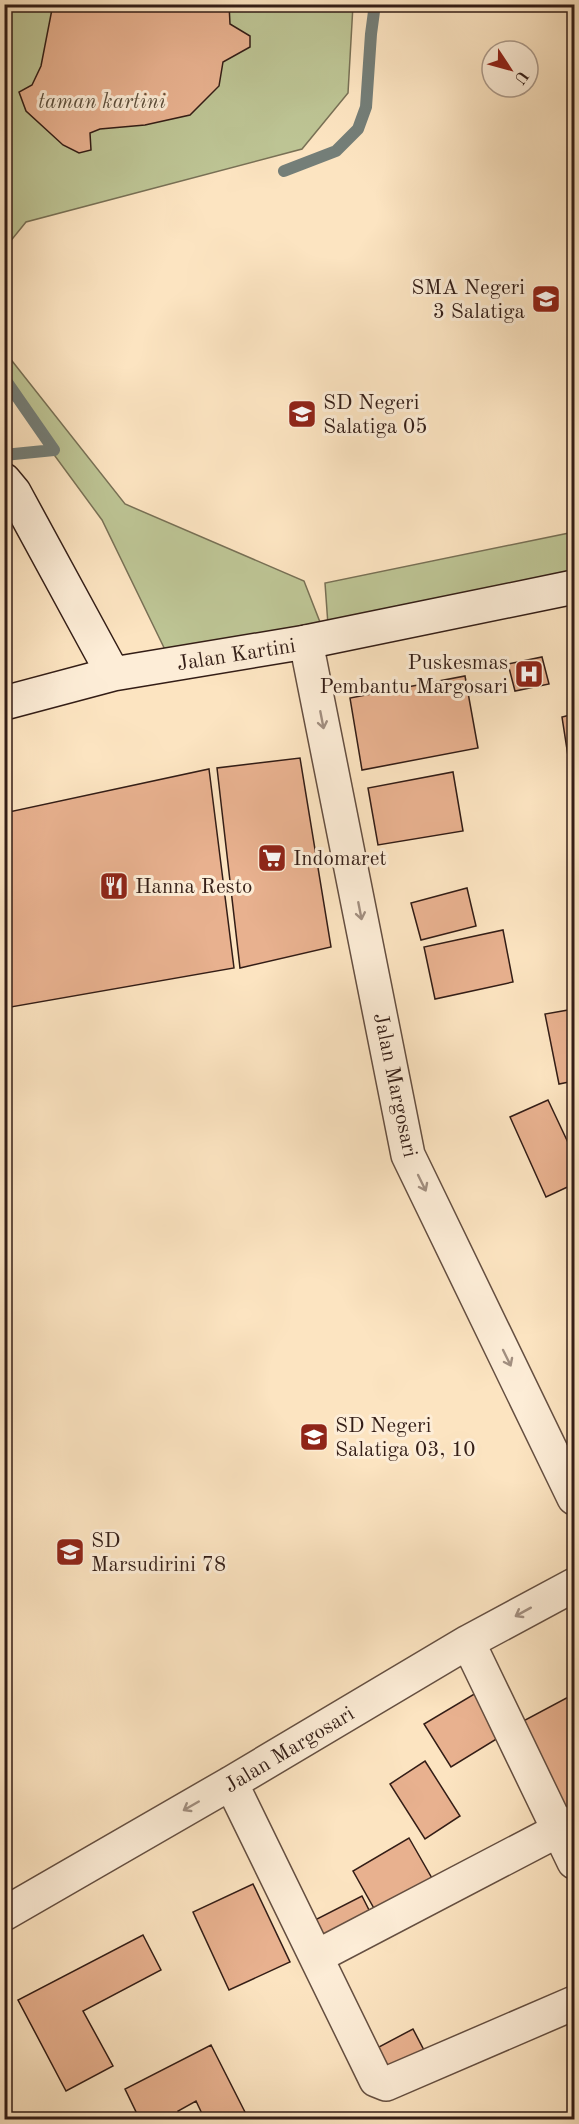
<svg xmlns="http://www.w3.org/2000/svg" width="579" height="2124" viewBox="0 0 579 2124" font-family="'Old Standard TT',serif">
<style>
.green{fill:#bdc494;stroke:#787055;stroke-width:1.5}
.lines{fill:none;stroke-linecap:round;stroke-linejoin:round}
.stream{stroke:#747e78;stroke-width:12}
.building{fill:#e8b18f;stroke:#331d16;stroke-width:1.5}
.street-casing{stroke:#654f41;stroke-width:36}
.secondary-casing{stroke:#331d16;stroke-width:36}
.street{stroke:#fdedd7;stroke-width:33}
.secondary{stroke:#fdedd7;stroke-width:33}
.oneway{stroke:#a28f80}
.labels{text-anchor:middle;stroke-width:6;stroke-linejoin:round;paint-order:stroke}
.park-label{font-size:21px;font-style:italic;fill:#5c4f3c;stroke:#fdedd7}
.poi-label{font-size:21px;fill:#331d16;stroke:#fdedd7;text-anchor:start}
.street-label{font-size:21px;fill:#331d16;stroke:#fdedd7}
</style>
<rect width="100%" height="100%" fill="#fce4c1"/>
<filter id="stains"><feTurbulence type="fractalNoise" baseFrequency=".00333" numOctaves="4"/><feColorMatrix values="0 0 0 0 .2 0 0 0 0 .09 0 0 0 0 .02 0 0 0 .5 -.17"/></filter>
<radialGradient id="worn" r=".72"><stop offset=".6" stop-color="#630" stop-opacity="0"/><stop offset="1" stop-color="#630" stop-opacity=".3"/></radialGradient>
<path class="green" d="M 5,5 L 353,5 L 348,93 L 302,149 L 26,222 L 5,248 Z
M 5,352 L 125,504 L 304,581 L 325,635 L 170,660 L 102,520 L 5,388 Z
M 574,532 L 574,573 L 328,625 L 325,583 Z"/>
<g class="lines">
<path class="stream" d="M 284,171 L 336,151 L 358,129 L 366,107 L 371,34 L 375,4
M 4,378 L 54,450 L 4,455"/>
</g>
<path class="building" d="M 53,4 L 229,4 L 230,24 L 250,36 L 250,47 L 223,62 L 219,86 L 190,115 L 145,125 L 100,129 L 90,133 L 91,150 L 79,153 L 63,145 L 26,111 L 19,92 L 32,85 L 41,66 Z
M 542,657 L 549,684 L 515,691 L 508,664 Z
M 465,676 L 478,748 L 362,770 L 350,698 Z
M 574,714 L 574,768 L 570,769 L 562,717 Z
M 300,758 L 331,947 L 240,968 L 217,768 Z
M 209,769 L 234,968 L 11,1007 L 4,960 L 4,813 Z
M 453,772 L 463,831 L 378,845 L 368,788 Z
M 467,888 L 476,926 L 421,940 L 411,903 Z
M 503,930 L 513,982 L 435,999 L 424,947 Z
M 574,1009 L 574,1081 L 559,1084 L 545,1014 Z
M 548,1100 L 572,1151 L 574,1150 L 574,1184 L 546,1197 L 510,1117 Z
M 476,1693 L 503,1735 L 451,1767 L 424,1724 Z
M 574,1694 L 574,1813 L 561,1820 L 512,1727 Z
M 425,1761 L 460,1816 L 425,1839 L 390,1784 Z
M 409,1838 L 437,1887 L 380,1919 L 353,1871 Z
M 253,1884 L 290,1962 L 229,1990 L 193,1912 Z
M 362,1896 L 373,1918 L 325,1943 L 313,1921 Z
M 143,1935 L 161,1970 L 83,2011 L 113,2066 L 66,2091 L 18,2000 Z
M 413,2029 L 427,2056 L 391,2075 L 377,2048 Z
M 211,2045 L 249,2120 L 205,2120 L 196,2101 L 178,2111 L 182,2120 L 140,2120 L 125,2089 Z"/>
<g class="lines">
<g class="street-casing">
<path id="street" d="M 306,642 L 408,1155 L 574,1498
M 468,1642 L 574,1862
M 231,1783 L 376,2080 L 386,2084 L 574,2003
M 4,1914 L 231,1783 L 468,1642 L 574,1585
M 316,1957 L 574,1822"/>
</g>
<g class="secondary-casing">
<path id="secondary" d="M 4,480 L 14,492 L 113,674
M 4,703 L 113,674 L 306,642 L 574,587"/>
</g>
<use href="#street" class="street"/>
<use href="#secondary" class="secondary"/>
</g>
<defs><path id="oneway-shaft" d="M-6 0H5M1.5-3L5.5 0L1.5 3" fill="none" stroke-width="1.6" stroke-linecap="round" stroke-linejoin="round" transform="scale(1.5)"/></defs>
<g class="oneway">
<use href="#oneway-shaft" transform="translate(322 720) rotate(79)"/>
<use href="#oneway-shaft" transform="translate(360 911) rotate(79)"/>
<use href="#oneway-shaft" transform="translate(422 1183) rotate(64)"/>
<use href="#oneway-shaft" transform="translate(507 1358) rotate(64)"/>
<use href="#oneway-shaft" transform="translate(523 1612) rotate(151)"/>
<use href="#oneway-shaft" transform="translate(191 1806) rotate(150)"/>
</g>
<defs>
<g id="school-square" transform="scale(1.5)"><rect x="-9" y="-9" width="18" height="18" rx="4" fill="#8f2418" stroke="#fdedd7"/><path d="M0-5L7-2L0 1L-7-2ZM-4 1L0 2.5L4 1V4Q0 6-4 4Z" fill="#fff"/></g>
<g id="hospital-square" transform="scale(1.5)"><rect x="-9" y="-9" width="18" height="18" rx="4" fill="#8f2418" stroke="#fdedd7"/><path d="M-5-5h3v3.5h4V-5h3V5h-3V1.5h-4V5h-3Z" fill="#fff"/></g>
<g id="supermarket-square" transform="scale(1.5)"><rect x="-9" y="-9" width="18" height="18" rx="4" fill="#8f2418" stroke="#fdedd7"/><path d="M-6-5.5h2.5l.6 2H6L4.5 2H-2.5L-4.4-4H-6ZM-1.5 3.2a1.3 1.3 0 1 0 .1 0ZM3 3.2a1.3 1.3 0 1 0 .1 0Z" fill="#fff"/></g>
<g id="restaurant-square" transform="scale(1.5)"><rect x="-9" y="-9" width="18" height="18" rx="4" fill="#8f2418" stroke="#fdedd7"/><path d="M-5-6h1v4h1v-4h1v4h1v-4h1v5L-1.5 .5V6h-2V.5L-5-1ZM5-6V6H3V1.5H1.5Q1.5-4 5-6Z" fill="#fff"/></g>
</defs>
<g fill-rule="evenodd">
<use href="#school-square" x="546" y="299"/>
<use href="#school-square" x="302" y="414"/>
<use href="#hospital-square" x="529" y="674"/>
<use href="#supermarket-square" x="272" y="858"/>
<use href="#restaurant-square" x="114" y="886"/>
<use href="#school-square" x="314" y="1437"/>
<use href="#school-square" x="70" y="1552"/>
</g>
<g class="labels">
<g class="park-label">
<text x="102" y="108">taman kartini</text>
</g>
<g class="poi-label">
<text x="525" y="294" text-anchor="end">SMA Negeri<tspan x="525" dy="24">3 Salatiga</tspan></text>
<text x="323" y="409">SD Negeri<tspan x="323" dy="24">Salatiga 05</tspan></text>
<text x="508" y="669" text-anchor="end">Puskesmas<tspan x="508" dy="24">Pembantu Margosari</tspan></text>
<text x="293" y="865">Indomaret</text>
<text x="135" y="893">Hanna Resto</text>
<text x="335" y="1432">SD Negeri<tspan x="335" dy="24">Salatiga 03, 10</tspan></text>
<text x="91" y="1547">SD<tspan x="91" dy="24">Marsudirini 78</tspan></text>
</g>
<g class="street-label">
<text transform="translate(236 654) rotate(-9)" y="7">Jalan Kartini</text>
<text transform="translate(396 1085) rotate(78)" y="7">Jalan Margosari</text>
<text transform="translate(289 1749) rotate(-31)" y="7">Jalan Margosari</text>
</g>
</g>
<rect width="579" height="2124" fill="none" stroke="#fce4c1" stroke-width="24"/>
<rect x="6" y="6" width="567" height="2112" fill="none" stroke="#331d16" stroke-width="3"/>
<rect x="12" y="12" width="555" height="2100" fill="none" stroke="#331d16" stroke-width="1.5"/>
<g transform="translate(510 69) rotate(126)"><circle r="28" fill="#fdedd7" stroke="#ac9a8a" stroke-width="1.5"/>
<path d="M0-4.5L10 22L0 15L-10 22Z" fill="#8f2418"/>
<text y="-9" font-size="16" font-weight="bold" text-anchor="middle" fill="#331d16">U</text>
</g>
<rect width="100%" height="100%" filter="url(#stains)"/>
<rect width="100%" height="100%" fill="url(#worn)"/>
</svg>
